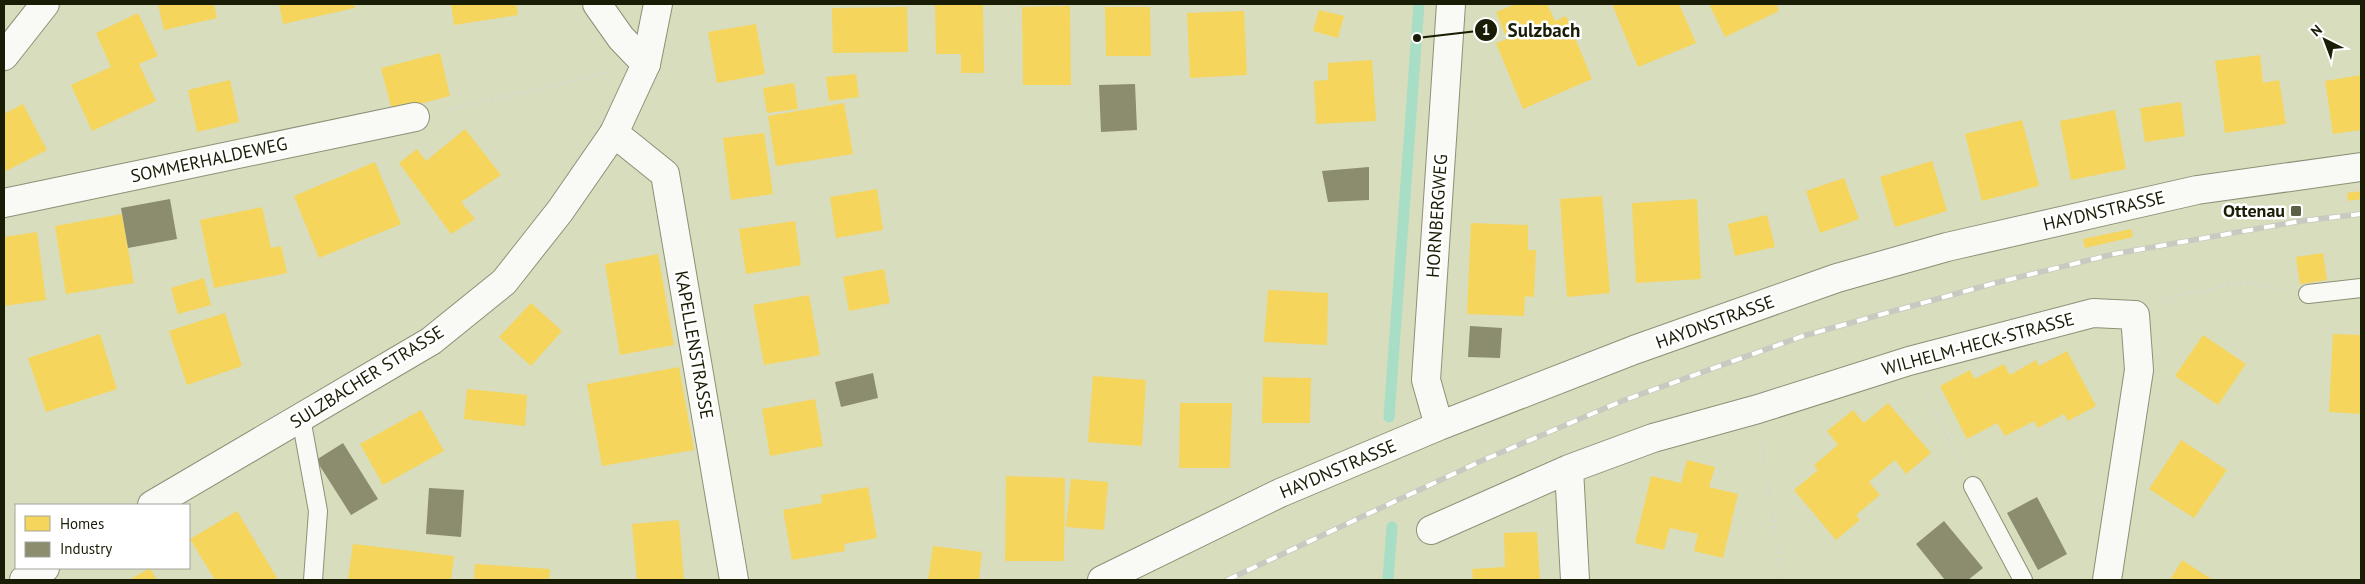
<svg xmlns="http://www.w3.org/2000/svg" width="2365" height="584" viewBox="0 0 2365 584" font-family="'PT Sans',sans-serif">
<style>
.homes{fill:#f6d55c}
.industry{fill:#8c8c6e}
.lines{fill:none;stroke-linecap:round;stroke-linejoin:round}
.stream{stroke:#a8dec5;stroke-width:11}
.service-casing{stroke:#8d9077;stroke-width:20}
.minor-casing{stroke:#8d9077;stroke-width:30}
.tertiary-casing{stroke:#8d9077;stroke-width:30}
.path{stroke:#d6d8cd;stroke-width:3;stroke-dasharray:2.5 4;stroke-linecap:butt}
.service{stroke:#f9faf5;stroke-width:18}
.minor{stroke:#f9faf5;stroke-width:28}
.tertiary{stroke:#f9faf5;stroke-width:28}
.rail-casing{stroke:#c8c9c0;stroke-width:5.5}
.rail{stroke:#fff;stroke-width:4;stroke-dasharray:11;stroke-linecap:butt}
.poi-dot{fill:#5c6046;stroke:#fff;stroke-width:2}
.labels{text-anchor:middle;stroke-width:5;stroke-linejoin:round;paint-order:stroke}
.street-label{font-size:18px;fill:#1a1d06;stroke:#fff}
.poi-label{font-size:18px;font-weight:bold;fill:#1a1d06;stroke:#fff;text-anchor:end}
.leader{fill:none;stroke:#1a1d06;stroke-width:2}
.callout-dot{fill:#1a1d06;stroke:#fff;stroke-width:2}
.mark-label{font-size:15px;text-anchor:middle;font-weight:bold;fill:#fff}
.callout-label{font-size:19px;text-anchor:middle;font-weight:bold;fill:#1a1d06;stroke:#fff;stroke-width:5;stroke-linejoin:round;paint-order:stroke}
</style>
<rect width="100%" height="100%" fill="#d8ddbd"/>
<path class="homes" d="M 158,4 L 214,4 L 217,18 L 164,30 Z
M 279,4 L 354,4 L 355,8 L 283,24 Z
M 451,4 L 516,4 L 518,15 L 454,25 Z
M 1516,4 L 1547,4 L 1555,21 L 1566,16 L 1592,79 L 1523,109 L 1496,43 L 1507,39 L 1496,12 Z
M 1612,4 L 1679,4 L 1696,43 L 1638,67 Z
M 1709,4 L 1776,4 L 1779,11 L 1725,37 Z
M 935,5 L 983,5 L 984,73 L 961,73 L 961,54 L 936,54 Z
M 1070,6 L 1071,85 L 1023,85 L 1022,7 Z
M 907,7 L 908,52 L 833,53 L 832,8 Z
M 1105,7 L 1150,7 L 1151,56 L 1106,56 Z
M 1319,10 L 1344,16 L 1338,38 L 1313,31 Z
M 1244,11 L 1247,75 L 1190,78 L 1187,13 Z
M 138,13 L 158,56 L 139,64 L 156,101 L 92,131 L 71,85 L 111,67 L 96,33 Z
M 756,24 L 765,74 L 717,83 L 708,32 Z
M 440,53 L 450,96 L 392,111 L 381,68 Z
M 2260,55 L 2263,83 L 2279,80 L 2286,124 L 2225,133 L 2215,61 Z
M 1372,60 L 1376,121 L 1316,124 L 1314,81 L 1328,80 L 1328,63 Z
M 856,74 L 859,97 L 829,101 L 826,77 Z
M 2361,75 L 2361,130 L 2333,134 L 2325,81 Z
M 230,80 L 239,122 L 197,132 L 188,90 Z
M 794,83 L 798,109 L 767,113 L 763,88 Z
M 2181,102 L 2185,136 L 2145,142 L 2140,108 Z
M 844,103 L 853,154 L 776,166 L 768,116 Z
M 23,104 L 47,150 L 4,172 L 4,114 Z
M 2115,110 L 2126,169 L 2071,180 L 2060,121 Z
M 2022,120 L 2039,186 L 1982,201 L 1965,134 Z
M 465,129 L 501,175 L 461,202 L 475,219 L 451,234 L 399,163 L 417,149 L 426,161 Z
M 764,133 L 773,194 L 731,200 L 723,138 Z
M 1932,161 L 1947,211 L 1895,227 L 1880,177 Z
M 375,162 L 401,224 L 319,258 L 294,196 Z
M 1844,178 L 1859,219 L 1820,233 L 1806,191 Z
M 877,189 L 883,230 L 836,238 L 830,197 Z
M 2361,191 L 2361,199 L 2348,201 L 2347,193 Z
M 1602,196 L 1610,293 L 1567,297 L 1560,199 Z
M 1697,199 L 1701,279 L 1636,283 L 1632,203 Z
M 262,207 L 271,248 L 281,246 L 287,273 L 214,288 L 200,220 Z
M 122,214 L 134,283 L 66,294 L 55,226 Z
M 1767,215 L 1775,247 L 1735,256 L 1728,224 Z
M 795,221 L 801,265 L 746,274 L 739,229 Z
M 1471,223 L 1528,225 L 1528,250 L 1536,250 L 1534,297 L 1525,296 L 1524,316 L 1467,314 Z
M 2131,229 L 2133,237 L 2085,248 L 2083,239 Z
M 37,232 L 46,300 L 4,306 L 4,237 Z
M 2323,253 L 2327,280 L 2300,284 L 2296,257 Z
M 658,254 L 674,345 L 620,355 L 605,264 Z
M 884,269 L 890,303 L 849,311 L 843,277 Z
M 204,278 L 211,305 L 178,314 L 171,288 Z
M 1268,290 L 1328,293 L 1327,345 L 1264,342 Z
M 809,295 L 820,355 L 764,365 L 753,305 Z
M 531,303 L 562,331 L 531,366 L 499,337 Z
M 225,313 L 242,366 L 187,385 L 169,331 Z
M 100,334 L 117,389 L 46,412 L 28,358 Z
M 2333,334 L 2361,335 L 2361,414 L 2329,412 Z
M 2203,335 L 2246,364 L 2218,405 L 2175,376 Z
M 2067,351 L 2096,406 L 2068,421 L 2064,414 L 2038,428 L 2034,421 L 2005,436 L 1997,423 L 1967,439 L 1940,386 L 1970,370 L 1974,379 L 2004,364 L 2010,375 L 2036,360 L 2039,366 Z
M 679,367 L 694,450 L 602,466 L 587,384 Z
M 1093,376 L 1146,380 L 1142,446 L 1088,442 Z
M 1263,377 L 1311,378 L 1310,423 L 1262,423 Z
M 467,389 L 527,395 L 525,426 L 464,419 Z
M 815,399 L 823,446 L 770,456 L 762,409 Z
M 1180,403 L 1232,403 L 1230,468 L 1179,468 Z
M 1888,403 L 1931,453 L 1906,474 L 1895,460 L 1869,482 L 1880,495 L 1856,515 L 1860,520 L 1836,540 L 1794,490 L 1818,470 L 1814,465 L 1838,445 L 1827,431 L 1853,410 L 1864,423 Z
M 421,410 L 444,451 L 383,485 L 360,444 Z
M 2181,440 L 2227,470 L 2194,518 L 2149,489 Z
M 1687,460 L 1715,467 L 1709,487 L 1738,494 L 1723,558 L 1694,551 L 1698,534 L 1670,528 L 1664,550 L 1635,543 L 1651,476 L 1681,483 Z
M 1006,476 L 1065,478 L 1064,561 L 1005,561 Z
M 1071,479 L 1108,482 L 1104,530 L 1066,527 Z
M 868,487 L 877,538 L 844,544 L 845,551 L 792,560 L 783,510 L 822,503 L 821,495 Z
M 237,511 L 277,578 L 274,580 L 215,580 L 190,539 Z
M 679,520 L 684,580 L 637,580 L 632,524 Z
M 1537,532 L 1540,580 L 1473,580 L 1472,569 L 1505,567 L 1504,533 Z
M 353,544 L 454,556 L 451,580 L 348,580 Z
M 933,546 L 982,552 L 979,580 L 928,580 Z
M 2182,560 L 2213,580 L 2170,580 Z
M 475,564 L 550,569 L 549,580 L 474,580 Z
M 150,568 L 157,580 L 129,580 Z"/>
<path class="industry" d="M 1135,84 L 1137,130 L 1101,132 L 1099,85 Z
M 1369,167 L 1369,200 L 1328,202 L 1322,171 Z
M 170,199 L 177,239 L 128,248 L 121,208 Z
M 1470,326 L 1502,328 L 1500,358 L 1468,357 Z
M 873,373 L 878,398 L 841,407 L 835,382 Z
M 343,443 L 378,499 L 351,515 L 316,460 Z
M 429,488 L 464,490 L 461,537 L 426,534 Z
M 2037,497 L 2067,554 L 2038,570 L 2007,513 Z
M 1944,521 L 1983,568 L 1968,580 L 1945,580 L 1916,544 Z"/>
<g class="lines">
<path class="stream" d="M 1389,417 L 1419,4
M 1388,580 L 1392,527"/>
<g class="service-casing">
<path id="service" d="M 2308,294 L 2361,288
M 301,418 L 318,511 L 313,580
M 1973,486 L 2023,580"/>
</g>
<g class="minor-casing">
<path id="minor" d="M 597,4 L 621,38 L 646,64
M 4,56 L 45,4
M 614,133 L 665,174 L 734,580
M 4,203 L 415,117
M 1439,426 L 1426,380 L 1451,4
M 1569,469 L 1575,580
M 1431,530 L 1569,469 L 1653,438 L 1758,409 L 1909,361 L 2093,313 L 2135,315 L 2139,370 L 2107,580
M 1102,580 L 1280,493 L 1439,426 L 1634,350 L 1837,278 L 1947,247 L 2197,190 L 2361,167"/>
</g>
<g class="tertiary-casing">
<path id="tertiary" d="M 152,505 L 431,341 L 504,282 L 560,211 L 614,133 L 646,64 L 658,4
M 24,580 L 45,568"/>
</g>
<path class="path" d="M 447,110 L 606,73
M 2164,301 L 2172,297 L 2245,282 L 2283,290
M 1924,391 L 1961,463
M 1762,442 L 1782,580"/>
<use href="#service" class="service"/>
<use href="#minor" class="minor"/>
<use href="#tertiary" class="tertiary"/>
<g class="rail-casing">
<path id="rail" d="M 1227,580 L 1481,461 L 1622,401 L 1803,336 L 1995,283 L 2114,254 L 2301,221 L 2361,214"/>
</g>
<use href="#rail" class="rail"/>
</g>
<rect class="poi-dot" x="2290" y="205" width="12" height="12" rx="2.5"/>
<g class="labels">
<g class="street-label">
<text transform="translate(209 160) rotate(-12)" y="6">SOMMERHALDEWEG</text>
<text transform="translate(2104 211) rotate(-13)" y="6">HAYDNSTRASSE</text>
<text transform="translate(1437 216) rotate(-86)" y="6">HORNBERGWEG</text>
<text transform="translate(1715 322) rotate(-20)" y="6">HAYDNSTRASSE</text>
<text transform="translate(1978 344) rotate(-15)" y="6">WILHELM-HECK-STRASSE</text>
<text transform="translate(694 345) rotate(80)" y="6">KAPELLENSTRASSE</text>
<text transform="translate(367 377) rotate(-32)" y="6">SULZBACHER STRASSE</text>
<text transform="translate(1338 469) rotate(-23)" y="6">HAYDNSTRASSE</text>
</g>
<g class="poi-label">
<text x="2285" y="217">Ottenau</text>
</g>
</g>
<path class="leader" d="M1417 38L1486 30"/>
<g class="callout-dot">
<circle cx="1417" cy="38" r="5"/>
<circle cx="1486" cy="30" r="12"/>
</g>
<g class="mark-label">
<text x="1486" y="35">1</text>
</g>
<g class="callout-label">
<text x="1544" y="37">Sulzbach</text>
</g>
<rect width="2365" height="584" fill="none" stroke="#1a1d06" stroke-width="10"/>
<rect x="15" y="504" width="175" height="65" fill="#ffffff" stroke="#a3a59b"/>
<rect x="25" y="516" width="25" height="15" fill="#f6d55c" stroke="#a3a59b"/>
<text x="60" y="529" font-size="15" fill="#1a1d06">Homes</text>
<rect x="25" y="542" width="25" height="15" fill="#8c8c6e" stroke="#a3a59b"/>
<text x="60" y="554" font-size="15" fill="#1a1d06">Industry</text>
<g transform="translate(2325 40) rotate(318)" stroke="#ffffff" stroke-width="4" paint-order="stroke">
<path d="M0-4L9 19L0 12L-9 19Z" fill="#1a1d06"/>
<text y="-8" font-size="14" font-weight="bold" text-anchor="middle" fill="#1a1d06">N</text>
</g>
</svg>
